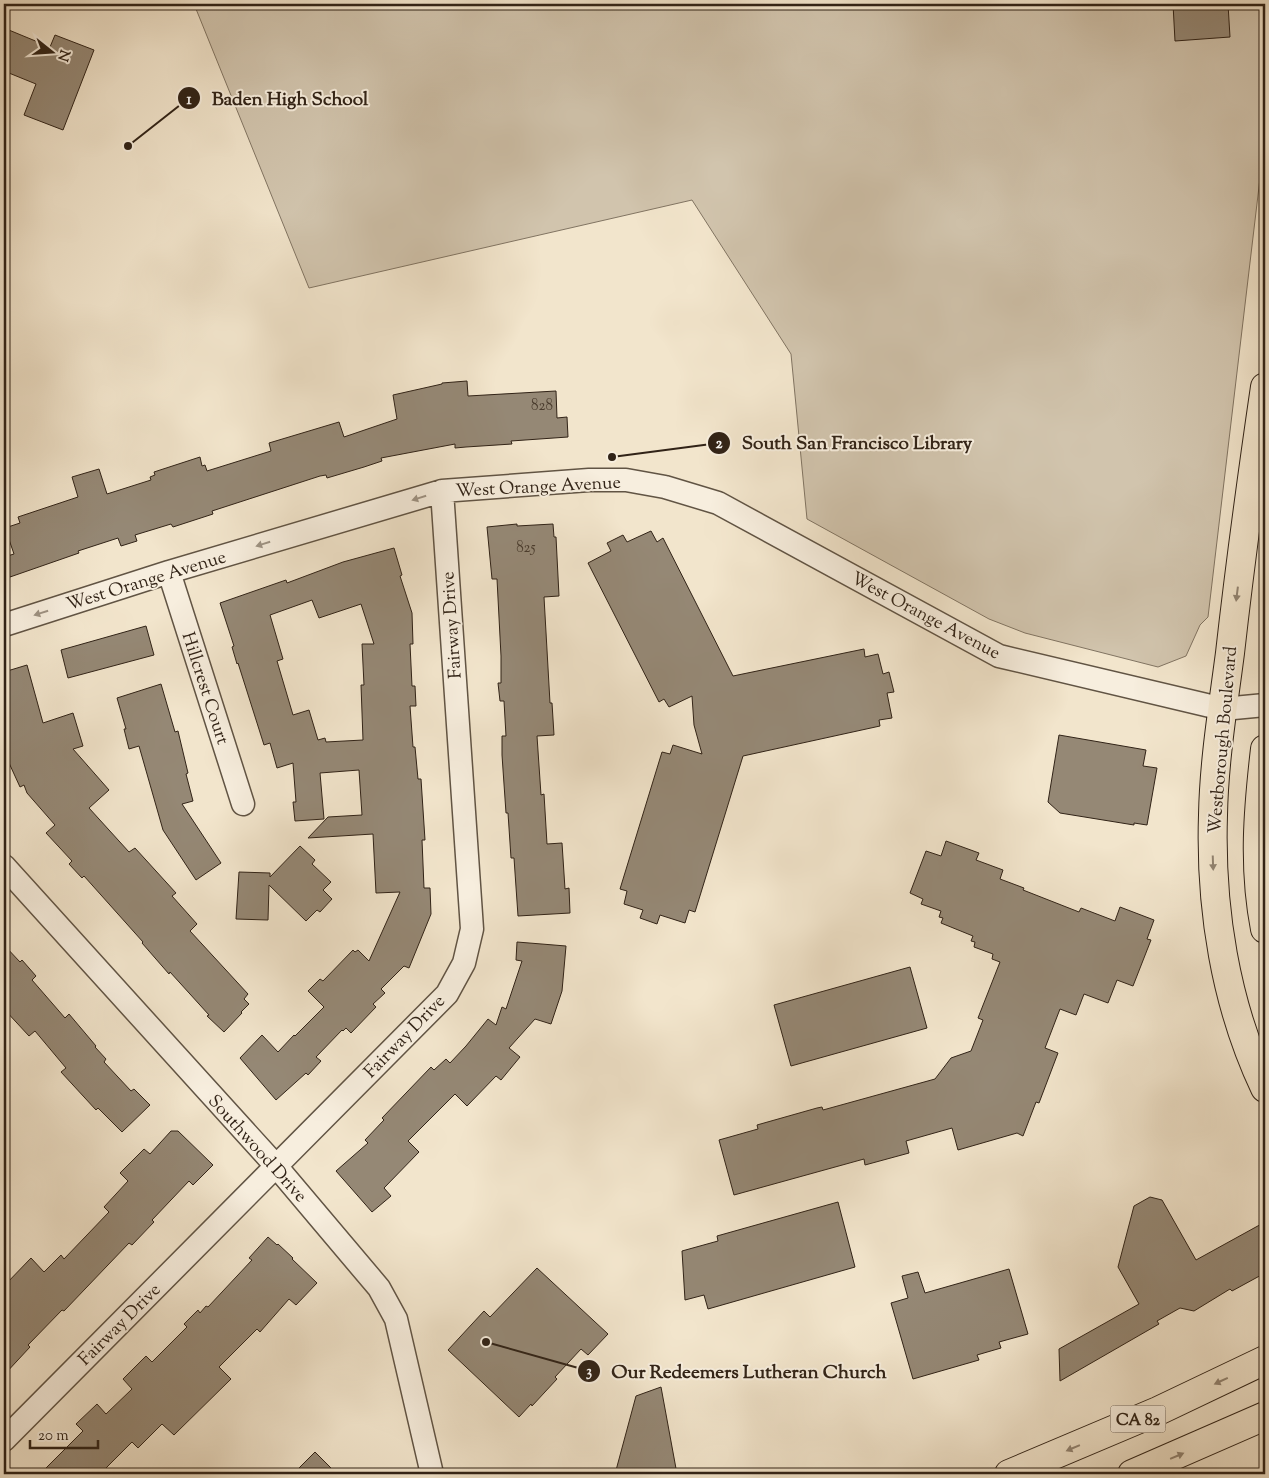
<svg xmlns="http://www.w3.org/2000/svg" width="1269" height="1478" viewBox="0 0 1269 1478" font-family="'Sorts Mill Goudy',serif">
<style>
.green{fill:#d1c4ad;stroke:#817462}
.building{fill:#958875;stroke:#312317;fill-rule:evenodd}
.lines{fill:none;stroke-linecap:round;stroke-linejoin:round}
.minor-casing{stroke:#615444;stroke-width:25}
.major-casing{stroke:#312317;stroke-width:30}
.minor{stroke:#f7eede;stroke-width:22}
.major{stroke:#f2e5cc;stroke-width:28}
.oneway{fill:#9e9384}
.oneway2{fill:#928472}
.labels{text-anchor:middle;stroke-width:4;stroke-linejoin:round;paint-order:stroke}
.number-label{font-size:15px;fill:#4a3c2e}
.shield{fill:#f7eede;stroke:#6c6053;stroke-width:1}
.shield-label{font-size:16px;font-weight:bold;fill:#312317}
.street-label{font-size:18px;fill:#312317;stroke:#f7eede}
.leader{fill:none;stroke:#312317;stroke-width:2}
.callout-dot{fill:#312317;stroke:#f7eede;stroke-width:2}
.mark-label{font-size:15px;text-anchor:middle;font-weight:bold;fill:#fff}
.callout-label{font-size:19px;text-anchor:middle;font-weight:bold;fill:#312317;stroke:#f7eede;stroke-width:4;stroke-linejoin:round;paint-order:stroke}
</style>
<rect width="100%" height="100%" fill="#f2e5cc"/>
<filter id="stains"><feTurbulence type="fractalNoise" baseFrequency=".004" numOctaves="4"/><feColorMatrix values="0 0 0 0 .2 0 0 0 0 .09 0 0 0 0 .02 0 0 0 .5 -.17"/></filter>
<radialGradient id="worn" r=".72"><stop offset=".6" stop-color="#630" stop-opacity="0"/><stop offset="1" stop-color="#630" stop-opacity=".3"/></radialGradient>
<path class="green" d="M 194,4 L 1265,4 L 1265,136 L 1208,617 L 1200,625 L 1186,656 L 1158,667 L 1025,633 L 989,619 L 807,519 L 791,354 L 692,200 L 309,288 Z"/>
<path class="building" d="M 1173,4 L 1228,4 L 1230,37 L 1175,41 Z
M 4,28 L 50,47 L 55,35 L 94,50 L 63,130 L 24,115 L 36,84 L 4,71 Z
M 467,381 L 468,396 L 556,391 L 557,418 L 567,417 L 568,437 L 511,441 L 512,444 L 466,447 L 455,448 L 455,444 L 381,458 L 382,461 L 364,467 L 327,478 L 326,475 L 320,476 L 212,511 L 213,514 L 173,527 L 171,524 L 135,535 L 137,541 L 121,546 L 118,538 L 78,551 L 79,553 L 10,577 L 4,557 L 14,554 L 5,528 L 20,523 L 18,517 L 78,497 L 72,477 L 99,469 L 107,494 L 151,480 L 150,477 L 155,475 L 154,472 L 200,457 L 202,466 L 205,465 L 207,471 L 271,451 L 269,443 L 339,422 L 344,437 L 397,419 L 393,395 L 442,384 L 442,383 Z
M 517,524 L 517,526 L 553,524 L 554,537 L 556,537 L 559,596 L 544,597 L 550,703 L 552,703 L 554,735 L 537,736 L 541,795 L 544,794 L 547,844 L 562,843 L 565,889 L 569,888 L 570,913 L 518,916 L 514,858 L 511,858 L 508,813 L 506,813 L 502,755 L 502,736 L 506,736 L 504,701 L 500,701 L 498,683 L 501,683 L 501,656 L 497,579 L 492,579 L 487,527 Z
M 651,531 L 657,542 L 663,538 L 733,676 L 864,649 L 865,657 L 878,654 L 883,674 L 889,672 L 894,692 L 887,693 L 892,718 L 879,720 L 880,726 L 743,756 L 695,912 L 689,910 L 685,923 L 660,915 L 657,924 L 640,918 L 643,910 L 624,904 L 627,891 L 620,889 L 662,752 L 670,754 L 673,745 L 702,754 L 694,725 L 692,696 L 669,707 L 664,699 L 659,702 L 588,563 L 611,551 L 607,543 L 623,535 L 627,542 Z
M 394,548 L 402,575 L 400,576 L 412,613 L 413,644 L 410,644 L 412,686 L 415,686 L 416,706 L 410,706 L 413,747 L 415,747 L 418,779 L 421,779 L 425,840 L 422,840 L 424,888 L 430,888 L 431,914 L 409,968 L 404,966 L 381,989 L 385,993 L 373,1004 L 376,1007 L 351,1033 L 346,1028 L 343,1031 L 342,1030 L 316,1057 L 321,1061 L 308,1075 L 306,1073 L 276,1100 L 240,1058 L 262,1035 L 278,1052 L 294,1035 L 295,1036 L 324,1007 L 308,991 L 320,979 L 323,981 L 353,950 L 355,952 L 358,950 L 369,961 L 400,892 L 376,893 L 373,834 L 308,838 L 328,817 L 362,815 L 359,770 L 320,773 L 324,819 L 295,821 L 293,802 L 296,802 L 293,763 L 277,768 L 270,743 L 264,745 L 238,663 L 237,664 L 232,647 L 234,646 L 220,603 L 286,580 L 287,583 L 343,562 ZM 312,600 L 319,618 L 361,604 L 374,644 L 362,644 L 364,685 L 361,685 L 363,740 L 326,742 L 325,738 L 318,740 L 309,710 L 293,715 L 277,661 L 283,659 L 270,615 Z
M 146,626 L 154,655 L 68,678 L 61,650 Z
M 27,665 L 43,723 L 73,713 L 83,746 L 73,749 L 109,790 L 89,808 L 129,852 L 135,848 L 176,893 L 172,896 L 197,924 L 190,931 L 248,994 L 244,999 L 249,1004 L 241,1012 L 242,1013 L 224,1032 L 207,1016 L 209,1015 L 170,972 L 169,974 L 142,943 L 143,942 L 84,876 L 82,878 L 69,864 L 72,861 L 46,833 L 55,825 L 27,793 L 24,785 L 20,787 L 4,752 L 4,672 Z
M 161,684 L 175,732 L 178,731 L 188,773 L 186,774 L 193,801 L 182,804 L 221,863 L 196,880 L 163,830 L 139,746 L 129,749 L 124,729 L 126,729 L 117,698 Z
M 1059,735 L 1146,750 L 1143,766 L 1157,768 L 1147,825 L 1134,823 L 1134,825 L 1060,813 L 1048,802 Z
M 946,841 L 979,853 L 976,860 L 1003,870 L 1000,879 L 1024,888 L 1023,890 L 1079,912 L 1081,908 L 1115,921 L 1120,907 L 1154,920 L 1147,939 L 1151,940 L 1133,986 L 1117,980 L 1108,1003 L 1084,994 L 1076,1015 L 1060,1009 L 1045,1048 L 1058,1053 L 1039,1103 L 1036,1102 L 1023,1136 L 1017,1133 L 958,1150 L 952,1128 L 906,1141 L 909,1153 L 865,1165 L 864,1159 L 734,1195 L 719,1140 L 758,1129 L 757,1125 L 817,1108 L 822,1107 L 823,1110 L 935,1079 L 951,1058 L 971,1051 L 983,1020 L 978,1018 L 1000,962 L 992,959 L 993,954 L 974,947 L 975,942 L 971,941 L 973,936 L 941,923 L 943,918 L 939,917 L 941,911 L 921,904 L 923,899 L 910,893 L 926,851 L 941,856 Z
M 300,846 L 315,860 L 312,864 L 331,882 L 323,890 L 332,899 L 320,912 L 317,910 L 306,921 L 269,885 L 268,920 L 236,919 L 239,872 L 270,873 L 270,877 Z
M 517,942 L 566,946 L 562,991 L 551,1024 L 535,1019 L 509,1048 L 520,1057 L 501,1080 L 496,1076 L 467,1106 L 455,1094 L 408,1141 L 419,1152 L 384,1188 L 391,1196 L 372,1212 L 336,1171 L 368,1143 L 365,1140 L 384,1120 L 382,1118 L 431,1067 L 434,1070 L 446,1059 L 450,1063 L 466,1046 L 488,1019 L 496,1025 L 502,1007 L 506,1009 L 522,961 L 516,960 Z
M 4,945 L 20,962 L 22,960 L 36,976 L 32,980 L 65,1018 L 69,1014 L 96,1046 L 95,1047 L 106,1059 L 104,1062 L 131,1091 L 134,1089 L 150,1105 L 122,1132 L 98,1108 L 96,1110 L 61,1072 L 66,1068 L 35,1031 L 29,1036 L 4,1009 Z
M 910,967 L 927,1028 L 791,1066 L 774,1005 Z
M 171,1131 L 178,1131 L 213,1165 L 193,1185 L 189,1181 L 152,1220 L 154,1222 L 132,1245 L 129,1243 L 64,1311 L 62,1310 L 28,1345 L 30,1347 L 4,1375 L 4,1286 L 31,1258 L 44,1272 L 61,1255 L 64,1259 L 109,1212 L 104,1207 L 128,1181 L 120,1173 L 144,1149 L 150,1154 Z
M 1150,1197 L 1162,1200 L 1196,1260 L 1265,1222 L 1265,1273 L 1232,1291 L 1230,1289 L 1194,1311 L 1180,1308 L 1157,1321 L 1159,1324 L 1060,1381 L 1059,1349 L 1139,1304 L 1118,1267 L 1134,1206 Z
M 838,1202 L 855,1267 L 708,1309 L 704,1295 L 685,1300 L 682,1251 L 718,1241 L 717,1236 Z
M 268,1237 L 277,1245 L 278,1244 L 293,1258 L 292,1259 L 317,1283 L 296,1305 L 289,1299 L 260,1332 L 257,1329 L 219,1367 L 231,1379 L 174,1435 L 162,1424 L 138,1448 L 132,1442 L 100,1474 L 40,1474 L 83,1431 L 76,1424 L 97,1404 L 106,1414 L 132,1389 L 123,1379 L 146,1356 L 152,1362 L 187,1327 L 184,1324 L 198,1310 L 200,1313 L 206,1306 L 208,1307 L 252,1260 L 249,1258 Z
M 537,1268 L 608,1334 L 588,1355 L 581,1349 L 555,1377 L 557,1379 L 532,1406 L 531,1404 L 519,1417 L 448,1350 L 484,1311 L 490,1317 Z
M 1009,1269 L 1028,1334 L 999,1342 L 1001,1348 L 977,1355 L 979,1360 L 913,1379 L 891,1303 L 908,1298 L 902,1276 L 918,1272 L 925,1293 Z
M 661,1387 L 677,1474 L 615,1474 L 636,1396 Z
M 315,1452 L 337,1474 L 293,1474 Z"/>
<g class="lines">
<g class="minor-casing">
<path id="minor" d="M 169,572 L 243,804
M 4,625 L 169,572 L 442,491 L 589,480 L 626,480 L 665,487 L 718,503 L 999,656 L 1223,709 L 1265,705
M 4,866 L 276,1166 L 379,1288 L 396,1319 L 432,1474
M 4,1440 L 447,994 L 464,963 L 472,929 L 442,491"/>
</g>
<g class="major-casing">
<path id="major" d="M 1265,387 C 1252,476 1240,564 1230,653 C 1223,707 1214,761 1213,815 C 1210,907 1225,1004 1265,1088
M 1265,749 C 1258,810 1253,867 1265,929
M 1009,1474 L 1158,1411 L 1265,1360
M 1132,1474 L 1265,1416"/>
</g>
<use href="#minor" class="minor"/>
<use href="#major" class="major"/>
</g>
<defs><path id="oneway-solid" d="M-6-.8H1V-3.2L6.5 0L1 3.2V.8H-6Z" transform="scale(1.25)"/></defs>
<g class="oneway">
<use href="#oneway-solid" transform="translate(419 498) rotate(163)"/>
<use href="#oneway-solid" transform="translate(263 544) rotate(163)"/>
<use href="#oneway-solid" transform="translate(41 613) rotate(162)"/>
</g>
<g class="oneway2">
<use href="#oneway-solid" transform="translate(1237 594) rotate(97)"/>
<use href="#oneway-solid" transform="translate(1213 863) rotate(88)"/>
<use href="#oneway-solid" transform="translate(1221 1381) rotate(155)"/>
<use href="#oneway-solid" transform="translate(1073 1448) rotate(157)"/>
<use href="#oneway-solid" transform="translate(1177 1456) rotate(-23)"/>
</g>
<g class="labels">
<g class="number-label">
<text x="542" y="410">828</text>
<text x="526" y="552">825</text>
</g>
<rect class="shield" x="1110.5" y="1405.5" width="55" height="27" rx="4"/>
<g class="shield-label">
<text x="1138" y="1425">CA 82</text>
</g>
<g class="street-label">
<text transform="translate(538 486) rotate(-3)" y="6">West Orange Avenue</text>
<text transform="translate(146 580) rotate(-17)" y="6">West Orange Avenue</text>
<text transform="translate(926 615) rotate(28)" y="6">West Orange Avenue</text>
<text transform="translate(451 625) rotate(-94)" y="6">Fairway Drive</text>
<text transform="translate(206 688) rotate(72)" y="6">Hillcrest Court</text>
<text transform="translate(1222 740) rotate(-85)" y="6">Westborough Boulevard</text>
<text transform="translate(404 1036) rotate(-46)" y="6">Fairway Drive</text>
<text transform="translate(258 1148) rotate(48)" y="6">Southwood Drive</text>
<text transform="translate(119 1324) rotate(-45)" y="6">Fairway Drive</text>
</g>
</g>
<path class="leader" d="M128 146L189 98M612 457L719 443M486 1342L589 1371"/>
<g class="callout-dot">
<circle cx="128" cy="146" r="5"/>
<circle cx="612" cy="457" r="5"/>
<circle cx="486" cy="1342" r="5"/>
<circle cx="189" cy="98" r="12"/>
<circle cx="719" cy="443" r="12"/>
<circle cx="589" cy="1371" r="12"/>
</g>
<g class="mark-label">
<text x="189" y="104">1</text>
<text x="719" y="448">2</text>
<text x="589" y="1376">3</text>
</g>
<g class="callout-label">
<text x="290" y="105">Baden High School</text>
<text x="857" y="449">South San Francisco Library</text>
<text x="749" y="1378">Our Redeemers Lutheran Church</text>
</g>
<rect width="1269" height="1478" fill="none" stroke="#f2e5cc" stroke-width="20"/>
<rect x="5" y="5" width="1259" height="1468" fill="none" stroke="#312317" stroke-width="2.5"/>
<rect x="10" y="10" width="1249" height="1458" fill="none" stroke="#312317"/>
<g transform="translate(52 52) rotate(107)" stroke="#f7eede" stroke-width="4" paint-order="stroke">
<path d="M0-4L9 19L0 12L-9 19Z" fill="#312317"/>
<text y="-8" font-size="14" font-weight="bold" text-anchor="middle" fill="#312317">N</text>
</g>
<path d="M30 1440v8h68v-8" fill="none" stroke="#312317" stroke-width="2.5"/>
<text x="38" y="1440" font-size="15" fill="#312317" stroke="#f7eede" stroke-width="4" paint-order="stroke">20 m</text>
<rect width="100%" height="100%" filter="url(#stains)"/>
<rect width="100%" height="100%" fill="url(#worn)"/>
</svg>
